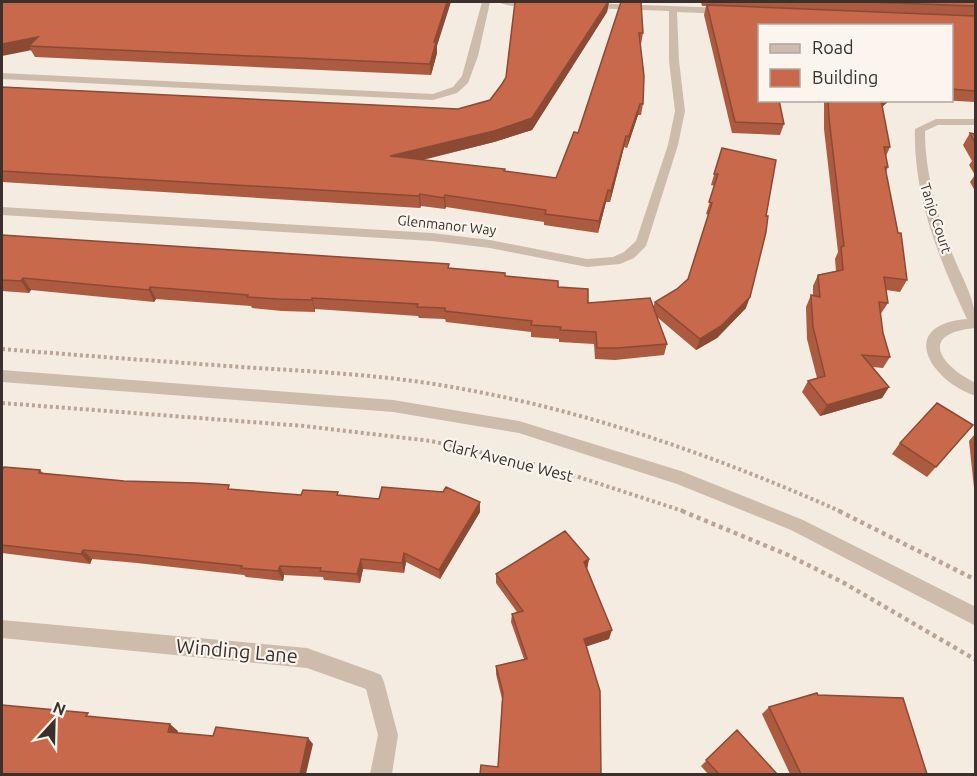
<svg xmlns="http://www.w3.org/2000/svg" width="977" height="776" viewBox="0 0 977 776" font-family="Ubuntu,sans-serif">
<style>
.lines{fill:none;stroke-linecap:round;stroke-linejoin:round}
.path-far1{stroke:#b9a596;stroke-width:4;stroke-dasharray:3 3;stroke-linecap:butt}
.path{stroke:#b9a596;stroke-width:4.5;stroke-dasharray:4 4;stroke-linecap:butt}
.minor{fill:#cdbbac;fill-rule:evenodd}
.tertiary{fill:#cdbbac;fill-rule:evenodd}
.wall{fill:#ac5a40}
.shaded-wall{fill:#8c4a34}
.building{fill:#c8694b;stroke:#8c4a34;stroke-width:1.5}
.labels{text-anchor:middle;stroke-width:4.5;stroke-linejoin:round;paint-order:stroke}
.far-street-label{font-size:14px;fill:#3b302b;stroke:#fbf5ee}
.street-label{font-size:16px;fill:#3b302b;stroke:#fbf5ee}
.near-street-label{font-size:20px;fill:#3b302b;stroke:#fbf5ee}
</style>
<rect width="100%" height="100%" fill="#f4ebe1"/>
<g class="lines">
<path class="path-far1" d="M 2,349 C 87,356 171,362 256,368 C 325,372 395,376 463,389 C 595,413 720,458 842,512
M 2,403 L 304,426 L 431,441 L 551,468 L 686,512"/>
<path class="path" d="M 682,511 L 788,555 L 844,583 L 976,660
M 839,511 L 976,580"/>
<path class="minor" d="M 482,2 L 490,2 L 478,56 L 468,83 L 457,93 L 433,100 L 2,79 L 2,73 L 433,94 L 453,87 L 462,76 Z
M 499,2 L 536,2 L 537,3 C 530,8 506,7 499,2 Z
M 587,3 L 725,8 L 729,11 L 725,14 L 677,12 L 679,61 L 685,111 L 678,145 L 646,246 L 634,258 L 620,264 L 587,267 L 490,248 L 432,241 L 2,215 L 2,207 L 432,233 L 490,240 L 587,259 L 613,257 L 624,252 L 636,241 L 668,145 L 675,111 L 669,61 L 669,11 L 590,8 L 586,5 Z
M 936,119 L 976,119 L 976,125 L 938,125 L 925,131 C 925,173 937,214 952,253 C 963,281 976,298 976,328 C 918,333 939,365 976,383 L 976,396 C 930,381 896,325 967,319 C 939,259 913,196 915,129 Z
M 2,620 L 307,648 L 374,672 L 381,675 L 384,682 L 398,735 L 392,774 L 370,774 L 378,735 L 366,689 L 307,668 L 2,638 Z"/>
<path class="tertiary" d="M 2,370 L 393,400 L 519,421 L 681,471 L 803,520 L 976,607 L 976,626 L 791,530 L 677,484 L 519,433 L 393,412 L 2,382 Z"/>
</g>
<path class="wall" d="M 2,2 L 437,46 L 437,53 L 431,75 L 35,57 Z
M 515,2 L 614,2 L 609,2 L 607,12 L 532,130 L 494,142 L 423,160 L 556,178 L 578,133 L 621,2 L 640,2 L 643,33 L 641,44 L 640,44 L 643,104 L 641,115 L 638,115 L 627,148 L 624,147 L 610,202 L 606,202 L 598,233 L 544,225 L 544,222 L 446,207 L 445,209 L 421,206 L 420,208 L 2,182 L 2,87 L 458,109 L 490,100 L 502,84 L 506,77 Z
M 701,2 L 975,2 L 975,102 L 940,100 L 951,100 L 951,26 L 759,26 L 759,100 L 779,100 L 784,124 L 780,135 L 732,133 L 704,15 L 706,6 L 702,6 Z
M 824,100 L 890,100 L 882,107 L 890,147 L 886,156 L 888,167 L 886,172 L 907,280 L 900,292 L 886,290 L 888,303 L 880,315 L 883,333 L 890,357 L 883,368 L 873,367 L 889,387 L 882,398 L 820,416 L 802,392 L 808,381 L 817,378 L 807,339 L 806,307 L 811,295 L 813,296 L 813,286 L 818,275 L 836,271 L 835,259 L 838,252 L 824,129 Z
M 970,133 L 975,134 L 975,191 L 970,182 L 975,175 L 969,165 L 972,161 L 963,145 Z
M 722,148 L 746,308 L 717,338 L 696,350 L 657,317 L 667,344 L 664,355 L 615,360 L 595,359 L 594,344 L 559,342 L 559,339 L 531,337 L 531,332 L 446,322 L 445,319 L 419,318 L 418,316 L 315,309 L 315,312 L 282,311 L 252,308 L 251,306 L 156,299 L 154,302 L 31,290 L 29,293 L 2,291 L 2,235 L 449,268 L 505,276 L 558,287 L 588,303 L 653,307 L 655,302 L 677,289 L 688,279 L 709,215 L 706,214 L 715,186 L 711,185 Z
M 973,425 L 927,477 L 892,454 L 900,443 Z
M 975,434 L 975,497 L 969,441 Z
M 2,470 L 40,470 L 44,474 L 124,481 L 301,495 L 339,495 L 480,512 L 440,579 L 406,562 L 404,573 L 363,569 L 360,583 L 324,580 L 323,577 L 284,575 L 283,581 L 246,577 L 244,575 L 137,563 L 92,559 L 90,564 L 2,553 Z
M 589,559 L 587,569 L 609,639 L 586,646 L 498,767 L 502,699 L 496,674 L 496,666 L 524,659 L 511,622 L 512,614 L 517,612 L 496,583 L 496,574 Z
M 818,695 L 927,774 L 790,774 L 762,714 L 769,707 Z
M 737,730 L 777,774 L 708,774 L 701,766 Z"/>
<path class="shaded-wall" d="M 447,2 L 451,2 L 437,46 L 437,53 L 431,75 L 430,64 L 434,42 Z
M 609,2 L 607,12 L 532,130 L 494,142 L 392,167 L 390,156 L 532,118 Z
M 38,37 L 29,46 L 32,50 L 2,56 L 2,44 Z
M 881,100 L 890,100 L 876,112 Z
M 640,104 L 638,115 L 627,148 L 629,136 Z
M 626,136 L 624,147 L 610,202 L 611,191 Z
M 608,190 L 606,202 L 598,233 L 599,221 Z
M 420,194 L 421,206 L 420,208 L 419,196 Z
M 445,195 L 446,207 L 445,209 L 444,198 Z
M 23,278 L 31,290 L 29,293 L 21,281 Z
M 150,287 L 156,299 L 154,302 L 149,290 Z
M 750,297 L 746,308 L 717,338 L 696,350 L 700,339 Z
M 312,298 L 315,309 L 315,312 L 312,300 Z
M 889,387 L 882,398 L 820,416 L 827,405 Z
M 480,502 L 480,512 L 440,579 L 439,570 Z
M 83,550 L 92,559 L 90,564 L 81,554 Z
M 404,553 L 406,562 L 404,573 L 402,563 Z
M 361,559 L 363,569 L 360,583 L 357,574 Z
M 589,559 L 587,569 L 584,562 Z
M 280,566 L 284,575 L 283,581 L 278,571 Z
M 612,630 L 609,639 L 582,648 L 584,639 Z
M 170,724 L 178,731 L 176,739 L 168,732 Z
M 308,738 L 313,744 L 306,774 L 300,774 Z"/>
<path class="building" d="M 2,2 L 447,2 L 434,42 L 436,42 L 430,64 L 29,46 L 38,37 L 2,44 Z
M 515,2 L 608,2 L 532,118 L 494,131 L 390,156 L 505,169 L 504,171 L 556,178 L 574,132 L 578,133 L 621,2 L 641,2 L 643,33 L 639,33 L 644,76 L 643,104 L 640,104 L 629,136 L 626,136 L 611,191 L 608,190 L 599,221 L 545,214 L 546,210 L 445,195 L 444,198 L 420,194 L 419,196 L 2,171 L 2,87 L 458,109 L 490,100 L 502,84 L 506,77 Z
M 866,2 L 975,2 L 975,6 Z
M 707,5 L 975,16 L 975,91 L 951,89 L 951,26 L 759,26 L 759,100 L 779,100 L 784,124 L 735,122 Z
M 828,100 L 881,100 L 890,147 L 884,147 L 888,167 L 885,167 L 898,233 L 901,233 L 907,280 L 884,277 L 888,303 L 879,302 L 883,333 L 890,357 L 862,355 L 889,387 L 827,405 L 808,381 L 825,376 L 813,327 L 811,295 L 820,297 L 818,275 L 843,270 L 841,247 L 844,246 L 829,118 Z
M 970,133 L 975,134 L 975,143 Z
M 722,148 L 776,160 L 766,216 L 768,216 L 766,232 L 750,297 L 721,326 L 700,339 L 655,302 L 677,289 L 688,279 L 712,203 L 709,202 L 718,174 L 714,174 Z
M 2,235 L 449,264 L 448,268 L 505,273 L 505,276 L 558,281 L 558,287 L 588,289 L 588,303 L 650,298 L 667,344 L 617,348 L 597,348 L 596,332 L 560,330 L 561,327 L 531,325 L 532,321 L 445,311 L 445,308 L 417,307 L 418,304 L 312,298 L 312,300 L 279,299 L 247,297 L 248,295 L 150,287 L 149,290 L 23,278 L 21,281 L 2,280 Z
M 937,403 L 973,425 L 936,467 L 900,443 Z
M 4,467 L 40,470 L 39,473 L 124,481 L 196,483 L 229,485 L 228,489 L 301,495 L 303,490 L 338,492 L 337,495 L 379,499 L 382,487 L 443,492 L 446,487 L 480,502 L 439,570 L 404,553 L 402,563 L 361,559 L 357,574 L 320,571 L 321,568 L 280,566 L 278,571 L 241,568 L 242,566 L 129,554 L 83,550 L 81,554 L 2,545 L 2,470 Z
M 565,531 L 589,559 L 584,562 L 612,630 L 584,639 L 600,691 L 601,774 L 480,774 L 481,765 L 498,767 L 503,693 L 496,666 L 527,659 L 512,614 L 523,611 L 496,574 Z
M 817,693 L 818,695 L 903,698 L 927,774 L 801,774 L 769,707 Z
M 2,705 L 88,713 L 86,716 L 170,724 L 168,732 L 213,736 L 216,727 L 308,738 L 300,774 L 2,774 Z
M 737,730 L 777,774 L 719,774 L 706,760 Z"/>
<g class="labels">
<g class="far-street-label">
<text transform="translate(936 218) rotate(72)" y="5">Tanjo Court</text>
<text transform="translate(447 225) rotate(6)" y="5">Glenmanor Way</text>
</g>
<g class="street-label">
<text transform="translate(508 460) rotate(14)" y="6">Clark Avenue West</text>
</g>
<g class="near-street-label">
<text transform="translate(237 651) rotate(5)" y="7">Winding Lane</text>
</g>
</g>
<rect width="977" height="776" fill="none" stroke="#3b302b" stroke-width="6"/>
<rect x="758" y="24" width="195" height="78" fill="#fbf5ee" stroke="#aea6a0" stroke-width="1.5"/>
<rect x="770" y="44" width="30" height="9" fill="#cdbbac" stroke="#aea6a0" stroke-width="1.5"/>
<text x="812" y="54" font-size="18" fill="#3b302b">Road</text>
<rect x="770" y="69" width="30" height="18" fill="#c8694b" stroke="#aea6a0" stroke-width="1.5"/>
<text x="812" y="84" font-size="18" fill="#3b302b">Building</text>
<g transform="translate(54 722) rotate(22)" stroke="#fbf5ee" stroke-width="4.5" paint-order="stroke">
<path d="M0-4.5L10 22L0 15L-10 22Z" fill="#3b302b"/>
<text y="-9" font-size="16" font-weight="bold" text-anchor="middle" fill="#3b302b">N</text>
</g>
</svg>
